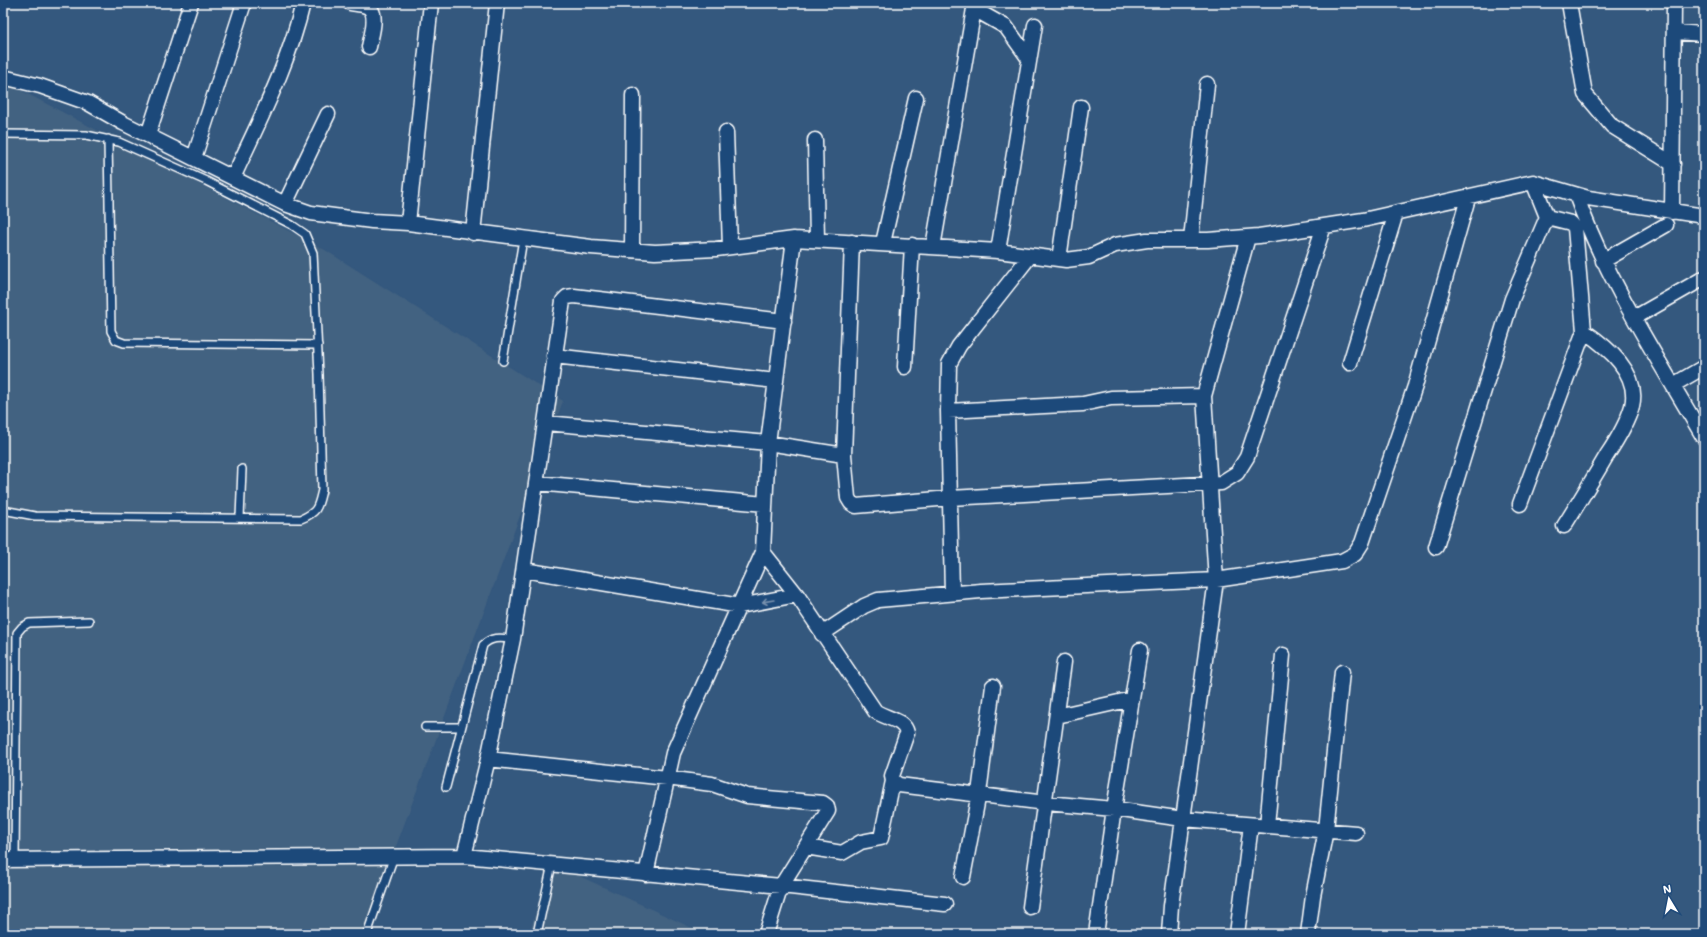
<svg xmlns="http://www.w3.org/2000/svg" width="1707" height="937" viewBox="0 0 1707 937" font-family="Mali,sans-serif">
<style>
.built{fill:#436281}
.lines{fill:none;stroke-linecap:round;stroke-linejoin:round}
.lane-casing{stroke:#fff;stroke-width:10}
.street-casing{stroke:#fff;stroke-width:17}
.lane{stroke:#1f4a7a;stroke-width:7}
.street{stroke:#1f4a7a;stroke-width:14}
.oneway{stroke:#7992af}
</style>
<rect width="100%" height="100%" fill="#34587e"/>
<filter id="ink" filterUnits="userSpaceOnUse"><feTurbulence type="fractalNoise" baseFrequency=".025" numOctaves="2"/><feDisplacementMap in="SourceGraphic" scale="8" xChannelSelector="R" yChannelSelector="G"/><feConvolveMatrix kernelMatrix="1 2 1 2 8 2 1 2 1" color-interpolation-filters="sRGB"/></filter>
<g filter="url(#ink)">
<path class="built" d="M 3,81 L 325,250 L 563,401 L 363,934 L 3,934 Z
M 551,863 L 705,934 L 529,934 Z"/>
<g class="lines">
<g class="lane-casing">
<path id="lane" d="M 3,134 L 86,135 L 119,142 L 206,181 L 292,225 L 305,234 L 313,253 L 319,374 L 322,490 C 318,507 318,512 301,519 L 35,516 L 3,510
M 108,139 L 111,331 L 116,340 L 124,343 L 318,345
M 503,361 L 523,239
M 240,518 L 242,469
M 425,727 L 461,727
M 446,787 L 483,645 C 492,636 501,638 513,639
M 15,860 L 17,633 L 22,627 L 29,623 L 89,621
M 367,934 L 394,856
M 537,934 L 552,864"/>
</g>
<g class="street-casing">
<path id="street" d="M 350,3 C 355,4 361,4 366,6 C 380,11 371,36 369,47
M 1569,3 L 1585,94 L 1612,126 L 1673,164
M 974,9 L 1006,27 L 1029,59
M 1674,32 L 1704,34
M 3,77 L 40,86 L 88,103 L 123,123 L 285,204 L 311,213 L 372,221 L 408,223 L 591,247 L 655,252 L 716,249 L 794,239 L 998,251 L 1066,260 L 1089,257 L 1115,245 L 1147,240 L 1208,240 L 1259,236 L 1363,220 L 1533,182 L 1588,198 L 1704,216
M 726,132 L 730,247
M 148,135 L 191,3
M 815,140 L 817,240
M 194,158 L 244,3
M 233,178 C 259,121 289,64 303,3
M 1576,195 C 1607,281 1658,359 1704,438
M 285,204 L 328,114
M 1672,212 L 1674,3
M 408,223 L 431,3
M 473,233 L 497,3
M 1191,240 L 1207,84
M 883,243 L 916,98
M 933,247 L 975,3
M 632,250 L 633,95
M 998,251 L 1035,25
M 1059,259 L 1081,107
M 1603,261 L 1666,225
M 1634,318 L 1704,278
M 554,356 L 776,381
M 1350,363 L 1396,213
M 905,367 L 912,245
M 1673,385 L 1704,367
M 948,411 L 1083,404 L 1111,398 L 1204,396
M 546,423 L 768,443 L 844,455 L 848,498 L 851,503 L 856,506 L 950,498 L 1221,483 L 1237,473 L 1247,457 L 1324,226
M 844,455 L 852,242
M 537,483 L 765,504
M 1520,504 L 1584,331 L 1575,228 L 1571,223 L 1547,217
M 1564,526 C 1579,502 1593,479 1607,455 C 1617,440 1627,424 1632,406 C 1640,373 1607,347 1584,331
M 1436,547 L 1512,299 L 1547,217 L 1533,182
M 763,552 L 797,595 L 875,711 C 886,719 904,719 907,733 L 892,776 L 893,781 L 899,785 L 1046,803 L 1114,809 L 1183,819 L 1356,833
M 524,570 L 740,606 L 797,595
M 952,593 L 948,411 L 949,364 L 959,346 L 1030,256
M 822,634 L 864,606 L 878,600 L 981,591 L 1216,580 L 1342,561 L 1355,554 L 1362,543 L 1415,386 L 1468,198
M 1057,716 L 1132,699
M 488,759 L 667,778 L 712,784 L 747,796 L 823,803 L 827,806 L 828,811 L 781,886 L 766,934
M 1267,826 L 1283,655
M 806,847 L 842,853 L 861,842 L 881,838 L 893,781
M 464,856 L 488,759 L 513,639 L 563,301 L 567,297 L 574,296 L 784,321
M 3,860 L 464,856 L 781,886 L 945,904
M 646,874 L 673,753 L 763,552 L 768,443 L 794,239
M 963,877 L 979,793 L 993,686
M 1030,907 L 1064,662
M 1096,934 L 1114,809 L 1140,650
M 1169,934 L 1171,906 L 1216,580 L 1204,396 L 1248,237
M 1237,934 L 1251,825
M 1308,934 L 1313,896 L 1326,830 L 1342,672"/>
</g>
<use href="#lane" class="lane"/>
<use href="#street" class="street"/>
</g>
<defs><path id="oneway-shaft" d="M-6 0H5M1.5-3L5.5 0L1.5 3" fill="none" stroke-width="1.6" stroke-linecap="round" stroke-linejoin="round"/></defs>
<use class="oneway" href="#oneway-shaft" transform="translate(768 601) rotate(170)"/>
</g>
<rect width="1707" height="937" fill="none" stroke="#1f4a7a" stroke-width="16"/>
<rect x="8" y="8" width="1691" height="921" fill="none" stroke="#fff" stroke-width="1.5" filter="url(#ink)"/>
<g transform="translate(1669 899) rotate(350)" stroke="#1f4a7a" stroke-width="3" paint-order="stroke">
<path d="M0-3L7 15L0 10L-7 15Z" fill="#ffffff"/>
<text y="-6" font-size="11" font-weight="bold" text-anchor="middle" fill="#ffffff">N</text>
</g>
</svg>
